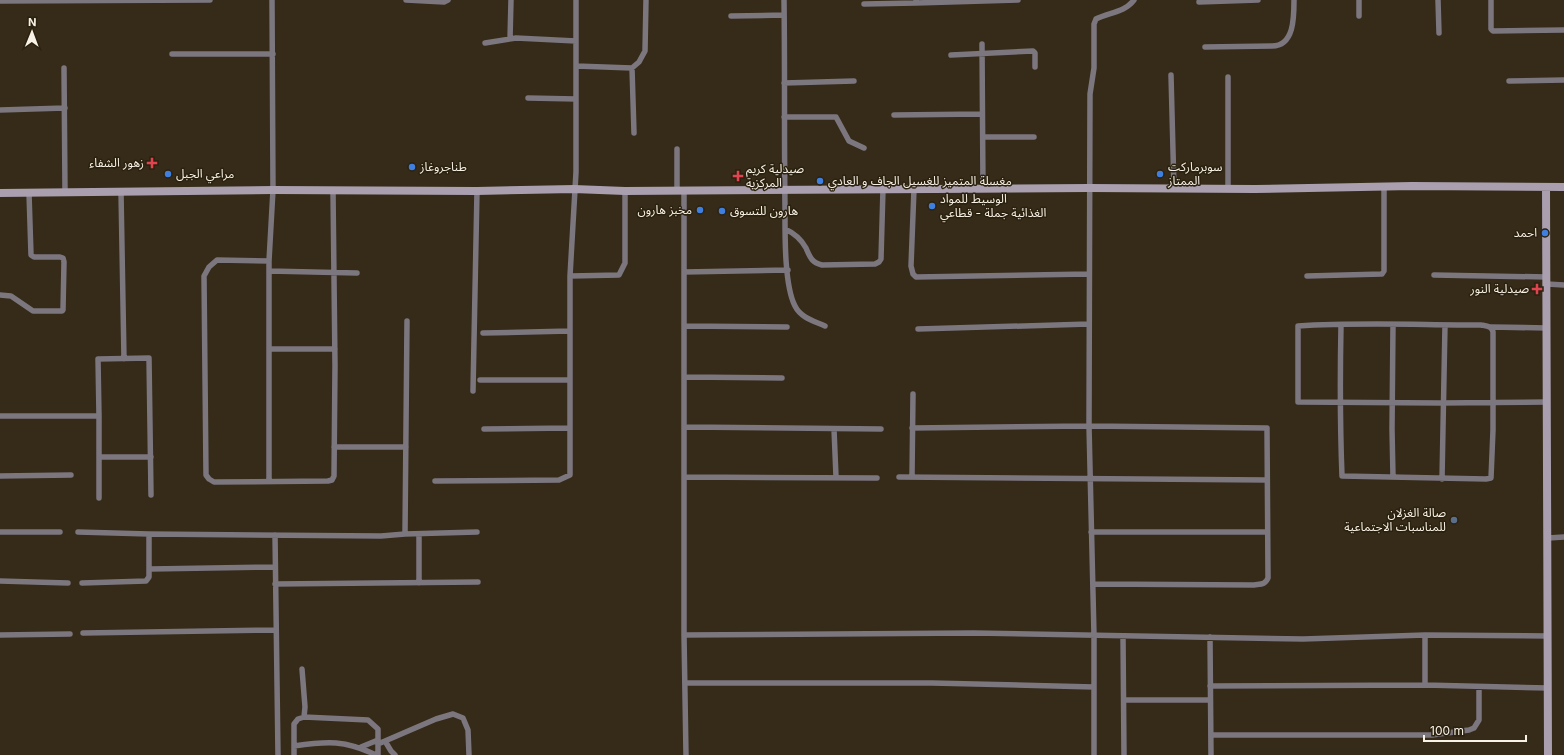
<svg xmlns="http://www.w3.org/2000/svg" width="1564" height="755" viewBox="0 0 1564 755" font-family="Inter,'Noto Sans Arabic',sans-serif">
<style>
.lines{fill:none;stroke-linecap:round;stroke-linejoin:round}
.street{stroke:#7c767f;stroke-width:5.5}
.secondary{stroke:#a99fae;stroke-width:8}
.health-dot{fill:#e0444e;stroke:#2b210f;stroke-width:1.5}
.shop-dot{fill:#3f7fe0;stroke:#2b210f;stroke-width:1.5}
.service-dot{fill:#5c6f8a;stroke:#2b210f;stroke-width:1.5}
.labels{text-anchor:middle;stroke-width:3;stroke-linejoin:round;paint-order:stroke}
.poi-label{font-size:12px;fill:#f8f1e5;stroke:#2b210f;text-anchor:start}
</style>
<rect width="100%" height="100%" fill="#352b18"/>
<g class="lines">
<path class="street" d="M 406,0 L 444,2 L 448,0
M 784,0 C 785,69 784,138 785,207 C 785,232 784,285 795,306 C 801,318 814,321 825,326
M 916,0 L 916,3 L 1018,0
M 1438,0 L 1439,33
M 1491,0 L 1491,29 L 1493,31 L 1564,30
M 0,1 L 210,0
M 1199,2 L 1258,0
M 864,4 L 916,3
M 731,16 L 784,15
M 1359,16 L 1359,0
M 510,39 L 511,0
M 485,43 L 516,38 L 576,41
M 982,44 L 983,189
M 1205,47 L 1272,46 C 1294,46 1294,18 1294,0
M 172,54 L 273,54
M 951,55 L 1033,51 L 1035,53 L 1035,67
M 576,66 L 632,68 L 639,62 L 645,51 L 646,0
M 64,68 L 65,192
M 632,68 L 634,133
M 1171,75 L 1174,189
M 1509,81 L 1564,80
M 784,83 L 854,81
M 528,98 L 576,99
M 0,110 L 65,108
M 894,115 L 982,114
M 784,117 L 836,117 L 849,141 L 864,148
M 983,137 L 1034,137
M 677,149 L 677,190
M 914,189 L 911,266 L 913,274 L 916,277 L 1089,274
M 1228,189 L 1228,77
M 684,190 L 684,635 L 686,755
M 121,192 L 124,359
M 785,229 C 794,233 801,239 806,248 C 810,257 811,262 822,265 L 875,264 L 879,262 L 881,259 L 883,189
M 269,261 L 217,260 L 209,267 L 204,276 L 206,475 L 209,479 L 214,482 L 328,481 L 332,480 L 334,476 L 335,365 L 333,191
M 269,271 L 357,273
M 684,272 L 788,270
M 1434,275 L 1547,277
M 570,276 L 619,275 L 625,263 L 625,191
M 1307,276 L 1382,274 L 1384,271 L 1384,187
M 1547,284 L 1564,285
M 0,295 L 11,296 L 33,311 L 62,311 L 63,310 L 64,262 L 63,258 L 60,257 L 34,257 L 31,255 L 29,193
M 1341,325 C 1340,375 1340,425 1342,476 L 1486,479 L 1491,478 L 1493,430 L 1493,332 C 1492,326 1487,326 1481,325 C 1420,325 1359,322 1298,326 L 1298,402 C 1345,402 1393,403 1441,403 C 1476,403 1512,402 1547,402
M 684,326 L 787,327
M 1491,327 L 1547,328
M 918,329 L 1089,324
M 483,333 L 570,331
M 270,349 L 335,349
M 684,377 L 782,378
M 480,380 L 570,380
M 473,391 L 477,191
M 0,416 L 99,416
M 684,427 L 881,429
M 912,428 L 1089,426 L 1267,428 L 1268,578 C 1265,585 1261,584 1254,585 L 1093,584
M 484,429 L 570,428
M 834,429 L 836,477
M 334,447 L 406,447
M 99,457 L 151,457
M 0,476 L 71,475
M 912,476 L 913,394
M 684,477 L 877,478
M 899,477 L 1267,480
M 1393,477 L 1392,429 L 1393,325
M 1442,479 L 1445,325
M 269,480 L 269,261 L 273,190 L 272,0
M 435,481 L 559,480 L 570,475 L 570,276 L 576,172 L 576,0
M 99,498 L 99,416 L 98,359 L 149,358 L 151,495
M 0,532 L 60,532
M 78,532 L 149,534 L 381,536 L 405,534 L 407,321
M 1091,532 L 1267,532
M 405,534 L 477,532
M 275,535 L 278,755
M 1548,538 L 1564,537
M 150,569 L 275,567
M 0,581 L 68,583
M 82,583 L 146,581 L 149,577 L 149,534
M 419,583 L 419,534
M 275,584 L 478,582
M 83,633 L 276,630
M 0,635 L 70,634
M 684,635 L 974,633 L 1303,639 L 1425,635 L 1548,636
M 1425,635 L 1425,685
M 1123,636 L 1124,755
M 1210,637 L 1211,755
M 685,683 L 932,683 L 1094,687
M 1210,686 L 1425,685 L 1548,688
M 1124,700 L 1210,700
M 304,717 L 368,720 L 378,729 L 378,755
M 1211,735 L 1432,735 L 1469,730 L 1474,728 L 1479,720 L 1479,687
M 385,741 L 391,751 L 395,755
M 378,744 L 436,719 L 453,714 L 463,718 L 468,730 L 469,755
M 294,746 C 328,741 345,740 376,755
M 361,747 L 378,740
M 294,755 L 294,724 L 298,719 L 304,717 L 305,707 L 302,669
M 1094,755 L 1094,635 L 1089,426 L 1090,94 L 1094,68 L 1094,24 L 1096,19 C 1109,12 1124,13 1134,0"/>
<path class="secondary" d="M 1546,187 L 1548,755
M 0,193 L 273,190 L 477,191 L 574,189 L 625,191 L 1089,188 L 1255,189 L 1412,186 L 1564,187"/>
</g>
<g class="health-dot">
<path d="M150 157h4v4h4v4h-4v4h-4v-4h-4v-4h4z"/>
<path d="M736 170h4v4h4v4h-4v4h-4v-4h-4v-4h4z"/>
<path d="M1535 283h4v4h4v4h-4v4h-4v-4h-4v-4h4z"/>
</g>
<g class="shop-dot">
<circle cx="412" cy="167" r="4"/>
<circle cx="168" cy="174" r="4"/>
<circle cx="1160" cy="174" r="4"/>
<circle cx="820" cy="181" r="4"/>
<circle cx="932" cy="206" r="4"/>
<circle cx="700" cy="210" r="4"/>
<circle cx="722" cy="211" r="4"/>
<circle cx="1545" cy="233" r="4"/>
</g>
<circle class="service-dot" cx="1454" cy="520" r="4"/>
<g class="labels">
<g class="poi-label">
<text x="144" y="167" text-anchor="end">زهور الشفاء</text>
<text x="420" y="171">طناجروغاز</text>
<text x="1168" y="171">سوبرماركت<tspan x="1168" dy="14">الممتاز</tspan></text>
<text x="746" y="173">صيدلية كريم<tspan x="746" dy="14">المركزية</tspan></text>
<text x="176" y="178">مراعي الجبل</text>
<text x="828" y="185">مغسلة المتميز للغسيل الجاف و العادي</text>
<text x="940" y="203">الوسيط للمواد<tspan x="940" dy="14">الغذائية جملة - قطاعي</tspan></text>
<text x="692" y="214" text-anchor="end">مخبز هارون</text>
<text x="730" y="215">هارون للتسوق</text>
<text x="1537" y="237" text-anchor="end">احمد</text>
<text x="1529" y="293" text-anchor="end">صيدلية النور</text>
<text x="1446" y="517" text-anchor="end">صالة الغزلان<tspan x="1446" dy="14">للمناسبات الاجتماعية</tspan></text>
</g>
</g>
<g transform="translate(32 32) rotate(1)" stroke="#2b210f" stroke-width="3" paint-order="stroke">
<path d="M0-3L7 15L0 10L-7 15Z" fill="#f8f1e5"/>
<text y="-6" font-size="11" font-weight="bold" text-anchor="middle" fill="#f8f1e5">N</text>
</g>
<path d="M1424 735v6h102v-6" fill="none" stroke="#f8f1e5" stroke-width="2"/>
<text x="1430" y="735" font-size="12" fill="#f8f1e5" stroke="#2b210f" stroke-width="3" paint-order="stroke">100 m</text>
</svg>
